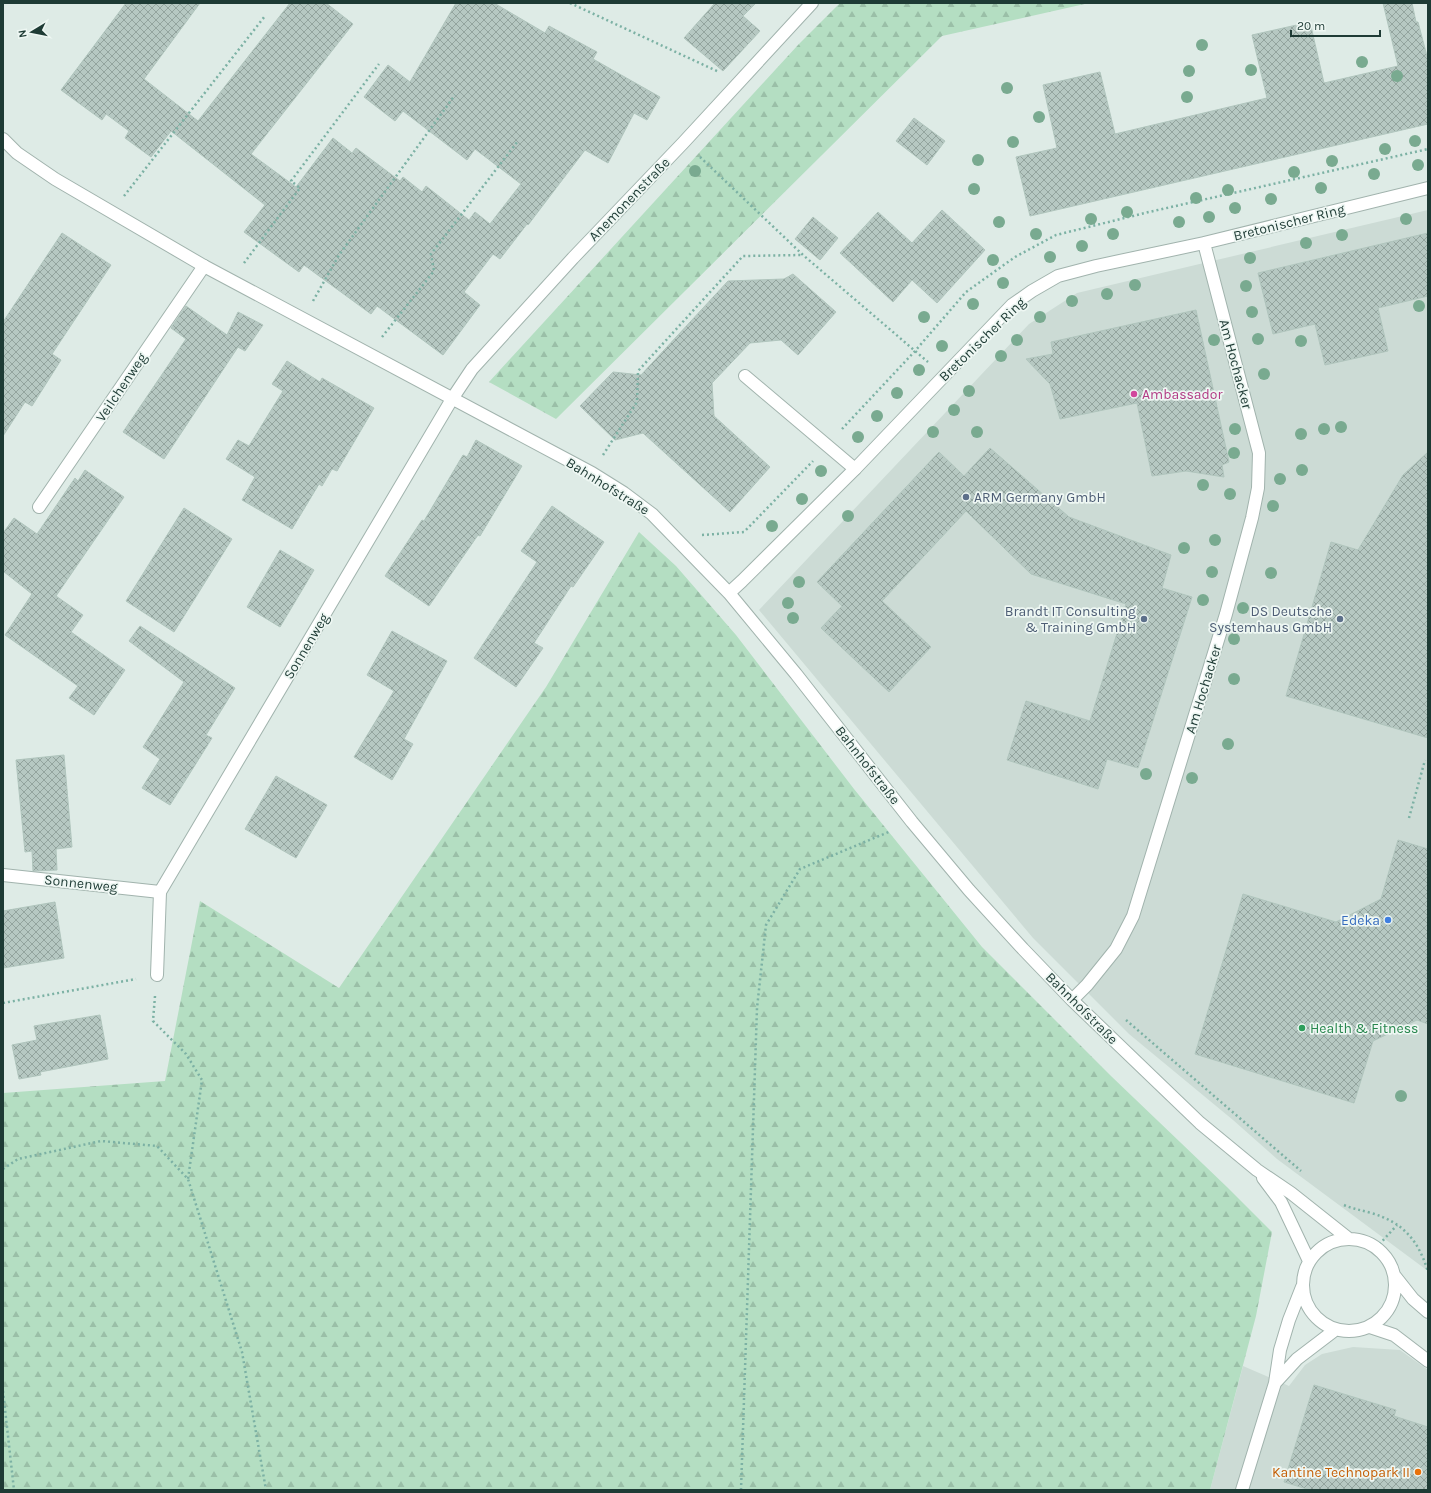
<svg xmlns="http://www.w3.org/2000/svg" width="1431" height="1493" viewBox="0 0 1431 1493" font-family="Karla,sans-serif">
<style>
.built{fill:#ccdbd5}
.forest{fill:url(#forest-firs)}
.building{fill:url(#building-cross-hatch);stroke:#b0c5bd}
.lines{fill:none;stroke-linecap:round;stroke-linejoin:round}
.lane-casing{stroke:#a1b3ad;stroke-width:14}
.street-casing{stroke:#a1b3ad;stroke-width:14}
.path{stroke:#7cb1a4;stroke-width:2.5;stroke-dasharray:2 3;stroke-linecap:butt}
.lane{stroke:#fff;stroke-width:12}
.street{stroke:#fff;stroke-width:12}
.tree{fill:#79aa90}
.hotel-dot{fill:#d1479c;stroke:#eef7f3;stroke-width:1.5}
.service-dot{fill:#5c6f8a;stroke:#eef7f3;stroke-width:1.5}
.shop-dot{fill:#3f7fe0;stroke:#eef7f3;stroke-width:1.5}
.leisure-dot{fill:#2e9e5b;stroke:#eef7f3;stroke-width:1.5}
.food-dot{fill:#e8710a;stroke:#eef7f3;stroke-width:1.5}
.labels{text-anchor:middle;stroke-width:3.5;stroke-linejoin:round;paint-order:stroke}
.street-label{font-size:14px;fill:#1e3b35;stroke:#eef7f3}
.hotel-label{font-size:14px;fill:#b23c85;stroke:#eef7f3;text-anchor:start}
.service-label{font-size:14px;fill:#4e5e75;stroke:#eef7f3;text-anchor:end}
.shop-label{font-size:14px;fill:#366cbe;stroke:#eef7f3;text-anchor:end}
.leisure-label{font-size:14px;fill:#27864d;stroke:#eef7f3;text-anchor:start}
.food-label{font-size:14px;fill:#c56008;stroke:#eef7f3;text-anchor:end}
</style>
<defs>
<pattern id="forest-firs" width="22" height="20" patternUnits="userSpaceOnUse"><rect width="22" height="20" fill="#b4dec2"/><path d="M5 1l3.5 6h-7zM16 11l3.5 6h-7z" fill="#9abfa7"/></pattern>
<pattern id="building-cross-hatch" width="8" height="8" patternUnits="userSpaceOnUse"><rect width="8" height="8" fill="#b6c8c2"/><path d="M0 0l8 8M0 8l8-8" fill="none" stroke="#93a49e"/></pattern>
</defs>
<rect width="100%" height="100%" fill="#deebe6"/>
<path class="built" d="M 1428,210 L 1428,1271 L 1277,1159 L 1233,1120 L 1129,1034 L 1033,938 L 759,610 L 1029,324 L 1077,293 Z
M 1353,1347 L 1400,1350 L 1428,1370 L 1428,1490 L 1210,1490 L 1243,1366 L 1289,1386 L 1305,1365 L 1322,1354 Z"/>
<path class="forest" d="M 840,3 L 1089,3 L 942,36 L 556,419 L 489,382 L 798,45 Z
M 639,532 L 676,566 L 736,635 L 854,789 L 982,947 L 1111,1076 L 1227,1187 L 1272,1232 L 1256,1316 L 1210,1490 L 3,1490 L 3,1093 L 165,1081 L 200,901 L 339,988 L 546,687 Z"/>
<path class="building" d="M 126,3 L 200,3 L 144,79 L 198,121 L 290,3 L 326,3 L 353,24 L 251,154 L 296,187 L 333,138 L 352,153 L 356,148 L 400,181 L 403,177 L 422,192 L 426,186 L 469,220 L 475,212 L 490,224 L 521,184 L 475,149 L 467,160 L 403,111 L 395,121 L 364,97 L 388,65 L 410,82 L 456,3 L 494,3 L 545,33 L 549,26 L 597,52 L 593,59 L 660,97 L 647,120 L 634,113 L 608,163 L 585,150 L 528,225 L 527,224 L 500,259 L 493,254 L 464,292 L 480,305 L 443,355 L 377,306 L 371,314 L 304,265 L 299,272 L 244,232 L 265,205 L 171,131 L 151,157 L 125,138 L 129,131 L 106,114 L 102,120 L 61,90 Z
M 715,3 L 756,3 L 743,16 L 760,31 L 723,71 L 684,38 Z
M 1383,3 L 1412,3 L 1416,22 L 1418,22 L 1428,60 L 1428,124 L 1030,216 L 1016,157 L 1057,148 L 1043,85 L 1100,72 L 1115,134 L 1267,98 L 1252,35 L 1310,22 L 1324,83 L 1398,66 Z
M 914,118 L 945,141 L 927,165 L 896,141 Z
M 942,210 L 985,250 L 937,303 L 912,280 L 893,302 L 840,253 L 878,212 L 912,243 Z
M 813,217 L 838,238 L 820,260 L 795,239 Z
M 62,233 L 111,265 L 52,354 L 61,360 L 32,406 L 25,402 L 3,436 L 3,322 Z
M 1428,233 L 1428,296 L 1378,308 L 1388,351 L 1325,365 L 1315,324 L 1273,334 L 1258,273 Z
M 793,274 L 836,312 L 798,355 L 781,340 L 750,343 L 712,383 L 714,416 L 770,467 L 730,512 L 643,433 L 615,440 L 580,406 L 613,372 L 641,375 L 728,281 L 784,279 Z
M 186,306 L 227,335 L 238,312 L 263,325 L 245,351 L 238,347 L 164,459 L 123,432 L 186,339 L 171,328 Z
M 1196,310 L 1229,462 L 1222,465 L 1224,477 L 1186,471 L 1152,476 L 1137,403 L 1060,419 L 1050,384 L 1026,359 L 1053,354 L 1051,342 Z
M 287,361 L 320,382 L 322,378 L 374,408 L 337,471 L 332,469 L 322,486 L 319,484 L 292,529 L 242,500 L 255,477 L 226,459 L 238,440 L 249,446 L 283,391 L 272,384 Z
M 476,440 L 522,466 L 480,536 L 478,535 L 429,606 L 385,576 L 422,520 L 424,521 L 463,455 L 467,457 Z
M 990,448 L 1069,517 L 1171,555 L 1162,588 L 1192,597 L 1138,768 L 1107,759 L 1098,789 L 1007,760 L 1026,701 L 1090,721 L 1126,604 L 1031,574 L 966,511 L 882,601 L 931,647 L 889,692 L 821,628 L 842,606 L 817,582 L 876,519 L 939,452 L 964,476 Z
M 1428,452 L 1428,738 L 1286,696 L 1331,542 L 1358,550 L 1403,475 Z
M 85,470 L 124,497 L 56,596 L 83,615 L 71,632 L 125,670 L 94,715 L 69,698 L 78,686 L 5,635 L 32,594 L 3,571 L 3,533 L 14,518 L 37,534 L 75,478 L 78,481 Z
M 552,506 L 604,542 L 573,587 L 571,586 L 534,643 L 543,648 L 516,687 L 474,658 L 537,562 L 521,551 Z
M 184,508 L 232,539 L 174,632 L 126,601 Z
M 280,550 L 314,570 L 280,627 L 247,607 Z
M 140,626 L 235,688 L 206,735 L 212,738 L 170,805 L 142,788 L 160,759 L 143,747 L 184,682 L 129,641 Z
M 392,631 L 447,661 L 404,739 L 413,744 L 392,780 L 354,757 L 394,691 L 367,675 Z
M 64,755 L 72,847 L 56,849 L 57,870 L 33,871 L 32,851 L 25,852 L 16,760 Z
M 276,776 L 327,805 L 296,858 L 245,829 Z
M 1398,840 L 1428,849 L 1428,1024 L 1417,1020 L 1373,1041 L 1354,1103 L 1195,1054 L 1243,894 L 1336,922 L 1381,899 Z
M 55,902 L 64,958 L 3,968 L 3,911 Z
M 100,1015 L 108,1059 L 40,1072 L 41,1075 L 19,1079 L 12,1045 L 37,1040 L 34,1026 Z
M 1314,1385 L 1396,1410 L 1394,1416 L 1428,1427 L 1428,1490 L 1310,1490 L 1284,1482 Z"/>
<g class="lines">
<g class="lane-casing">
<path id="lane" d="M 745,376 L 855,469
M 39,507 L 204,266
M 3,875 L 160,892"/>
</g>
<g class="street-casing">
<path id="street" d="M 3,139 L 17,153 L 55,179 L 204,266 L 592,473 L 624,493 L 652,514 L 729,593 L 796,674 L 912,822 L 969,890 L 1023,949 L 1072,1000 L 1200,1123 L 1257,1170 L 1291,1193 L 1349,1239
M 729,593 L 742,581 L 855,469 L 1012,305 L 1032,291 L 1058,276 L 1096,266 L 1204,243 L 1428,188
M 157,975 L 160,892 L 452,399 L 472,369 L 573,258 L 683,143 L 812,3
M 1072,1000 L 1087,985 L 1116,949 L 1133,916 L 1226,614 L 1252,518 L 1258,488 L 1259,453 L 1204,243
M 1263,1178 L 1281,1202 L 1309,1261
M1303 1285a46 46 0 1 1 92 0a46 46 0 1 1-92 0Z
M 1394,1275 L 1413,1299 L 1428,1312
M 1370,1327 L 1394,1335 L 1428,1361
M 1275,1383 L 1297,1359 L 1335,1330
M 1242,1490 L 1275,1383 L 1280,1350 L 1289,1320 L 1302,1287"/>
</g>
<path class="path" d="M 570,3 L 719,72
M 700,157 L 803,255 L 928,362
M 124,196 L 265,16
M 244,263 L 300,188 L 291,181 L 379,64
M 313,301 L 339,255 L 455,95
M 382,337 L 434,271 L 431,254 L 518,141
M 842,429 L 915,351 L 966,292 L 1015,257 L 1056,235 L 1149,212 L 1428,149
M 603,455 L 637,402 L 638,371 L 743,256 L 802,255
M 702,535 L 744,532 L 813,461
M 1409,818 L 1425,760
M 155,996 L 153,1021 L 186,1054 L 202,1080 L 188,1179
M 3,1003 L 136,979
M 1126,1020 L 1301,1171
M 3,1169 L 18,1159 L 101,1141 L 157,1146 L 188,1179 L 242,1352 L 266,1490
M 1344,1205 C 1353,1209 1361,1210 1371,1213 C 1403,1222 1419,1241 1428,1272
M 1376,1248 L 1397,1225
M 3,1391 L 14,1490
M 741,1490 L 757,1008 L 766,925 L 800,869 L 891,831"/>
<use href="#lane" class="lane"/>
<use href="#street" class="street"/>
</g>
<g class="tree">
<circle cx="1202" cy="45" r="6"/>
<circle cx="1362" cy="62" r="6"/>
<circle cx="1251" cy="70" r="6"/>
<circle cx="1189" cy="71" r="6"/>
<circle cx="1397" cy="76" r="6"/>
<circle cx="1007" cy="88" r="6"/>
<circle cx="1187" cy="97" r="6"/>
<circle cx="1039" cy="117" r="6"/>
<circle cx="1415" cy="141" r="6"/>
<circle cx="1013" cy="142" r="6"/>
<circle cx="1385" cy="149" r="6"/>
<circle cx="978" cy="160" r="6"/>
<circle cx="1332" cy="161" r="6"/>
<circle cx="1418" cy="165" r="6"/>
<circle cx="695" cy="171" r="6"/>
<circle cx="1294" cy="172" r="6"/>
<circle cx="1374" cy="174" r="6"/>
<circle cx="1321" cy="188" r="6"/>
<circle cx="974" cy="189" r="6"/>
<circle cx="1228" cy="190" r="6"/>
<circle cx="1196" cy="198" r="6"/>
<circle cx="1271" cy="199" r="6"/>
<circle cx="1235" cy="208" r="6"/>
<circle cx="1127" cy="212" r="6"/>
<circle cx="1209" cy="217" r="6"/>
<circle cx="1091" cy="219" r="6"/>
<circle cx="1406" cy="219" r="6"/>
<circle cx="999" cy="222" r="6"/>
<circle cx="1179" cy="222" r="6"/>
<circle cx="1036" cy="234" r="6"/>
<circle cx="1113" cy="234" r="6"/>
<circle cx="1342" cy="235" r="6"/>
<circle cx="1306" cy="243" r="6"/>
<circle cx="1082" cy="246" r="6"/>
<circle cx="1050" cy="257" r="6"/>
<circle cx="1250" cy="258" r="6"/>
<circle cx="993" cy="260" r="6"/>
<circle cx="1003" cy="283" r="6"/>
<circle cx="1135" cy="285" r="6"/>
<circle cx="1246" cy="286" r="6"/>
<circle cx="1107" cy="294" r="6"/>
<circle cx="1072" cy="301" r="6"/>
<circle cx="973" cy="304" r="6"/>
<circle cx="1419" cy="306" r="6"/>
<circle cx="1252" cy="312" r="6"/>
<circle cx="924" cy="317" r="6"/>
<circle cx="1040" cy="317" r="6"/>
<circle cx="1258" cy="339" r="6"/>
<circle cx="1017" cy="340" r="6"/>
<circle cx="1214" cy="340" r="6"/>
<circle cx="1301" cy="341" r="6"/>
<circle cx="942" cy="346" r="6"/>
<circle cx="1001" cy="356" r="6"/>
<circle cx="919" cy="370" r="6"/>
<circle cx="1264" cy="374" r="6"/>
<circle cx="969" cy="391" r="6"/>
<circle cx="897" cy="393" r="6"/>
<circle cx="954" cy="410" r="6"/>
<circle cx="877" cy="416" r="6"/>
<circle cx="1341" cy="427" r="6"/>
<circle cx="1235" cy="429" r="6"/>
<circle cx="1324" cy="429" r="6"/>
<circle cx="933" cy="432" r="6"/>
<circle cx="977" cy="432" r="6"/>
<circle cx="1301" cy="434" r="6"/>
<circle cx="858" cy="437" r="6"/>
<circle cx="1234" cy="453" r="6"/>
<circle cx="1302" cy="470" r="6"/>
<circle cx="821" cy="471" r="6"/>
<circle cx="1280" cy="479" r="6"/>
<circle cx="1203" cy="485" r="6"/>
<circle cx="1230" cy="494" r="6"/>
<circle cx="802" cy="499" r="6"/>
<circle cx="1273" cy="506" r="6"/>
<circle cx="848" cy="516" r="6"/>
<circle cx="772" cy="526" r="6"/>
<circle cx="1215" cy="540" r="6"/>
<circle cx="1184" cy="548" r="6"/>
<circle cx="1212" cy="572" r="6"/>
<circle cx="1271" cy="573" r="6"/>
<circle cx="799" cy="582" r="6"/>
<circle cx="1203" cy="600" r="6"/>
<circle cx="788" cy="603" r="6"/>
<circle cx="1243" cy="608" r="6"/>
<circle cx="793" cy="618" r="6"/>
<circle cx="1234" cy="639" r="6"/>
<circle cx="1234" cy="679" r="6"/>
<circle cx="1228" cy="744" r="6"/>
<circle cx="1146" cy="774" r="6"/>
<circle cx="1192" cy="778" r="6"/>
<circle cx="1401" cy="1096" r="6"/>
</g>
<circle class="hotel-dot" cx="1134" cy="394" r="4"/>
<g class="service-dot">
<circle cx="966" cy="497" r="4"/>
<circle cx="1144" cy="619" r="4"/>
<circle cx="1340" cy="619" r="4"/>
</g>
<circle class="shop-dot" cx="1388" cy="920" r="4"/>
<circle class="leisure-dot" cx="1302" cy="1028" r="4"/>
<circle class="food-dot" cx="1418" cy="1472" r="4"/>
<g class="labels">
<g class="street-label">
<text transform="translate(629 199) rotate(-46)" y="5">Anemonenstraße</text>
<text transform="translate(1289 222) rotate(-14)" y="5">Bretonischer Ring</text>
<text transform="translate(982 339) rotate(-44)" y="5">Bretonischer Ring</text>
<text transform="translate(1236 364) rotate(75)" y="5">Am Hochacker</text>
<text transform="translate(121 387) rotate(-56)" y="5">Veilchenweg</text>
<text transform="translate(608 486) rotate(32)" y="5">Bahnhofstraße</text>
<text transform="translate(306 646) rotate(-59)" y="5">Sonnenweg</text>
<text transform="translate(1203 689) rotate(-73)" y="5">Am Hochacker</text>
<text transform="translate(868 765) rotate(52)" y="5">Bahnhofstraße</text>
<text transform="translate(81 883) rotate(6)" y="5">Sonnenweg</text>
<text transform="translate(1082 1008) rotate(45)" y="5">Bahnhofstraße</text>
</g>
<g class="hotel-label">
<text x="1142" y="399">Ambassador</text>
</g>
<g class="service-label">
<text x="974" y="502" text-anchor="start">ARM Germany GmbH</text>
<text x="1136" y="616">Brandt IT Consulting<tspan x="1136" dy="16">&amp; Training GmbH</tspan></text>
<text x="1332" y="616">DS Deutsche<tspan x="1332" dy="16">Systemhaus GmbH</tspan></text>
</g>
<g class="shop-label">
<text x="1380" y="925">Edeka</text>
</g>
<g class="leisure-label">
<text x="1310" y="1033">Health &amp; Fitness</text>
</g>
<g class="food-label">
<text x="1410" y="1477">Kantine Technopark II</text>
</g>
</g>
<rect width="1431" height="1493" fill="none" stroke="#1e3b35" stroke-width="8"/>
<g transform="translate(32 32) rotate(260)" stroke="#eef7f3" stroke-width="3" paint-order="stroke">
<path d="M0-3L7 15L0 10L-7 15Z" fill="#1e3b35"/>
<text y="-6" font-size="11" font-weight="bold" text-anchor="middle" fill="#1e3b35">N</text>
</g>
<path d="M1291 30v6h89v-6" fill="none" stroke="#1e3b35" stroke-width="2"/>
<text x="1297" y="30" font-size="12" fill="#1e3b35" stroke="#eef7f3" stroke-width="3" paint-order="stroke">20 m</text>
</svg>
